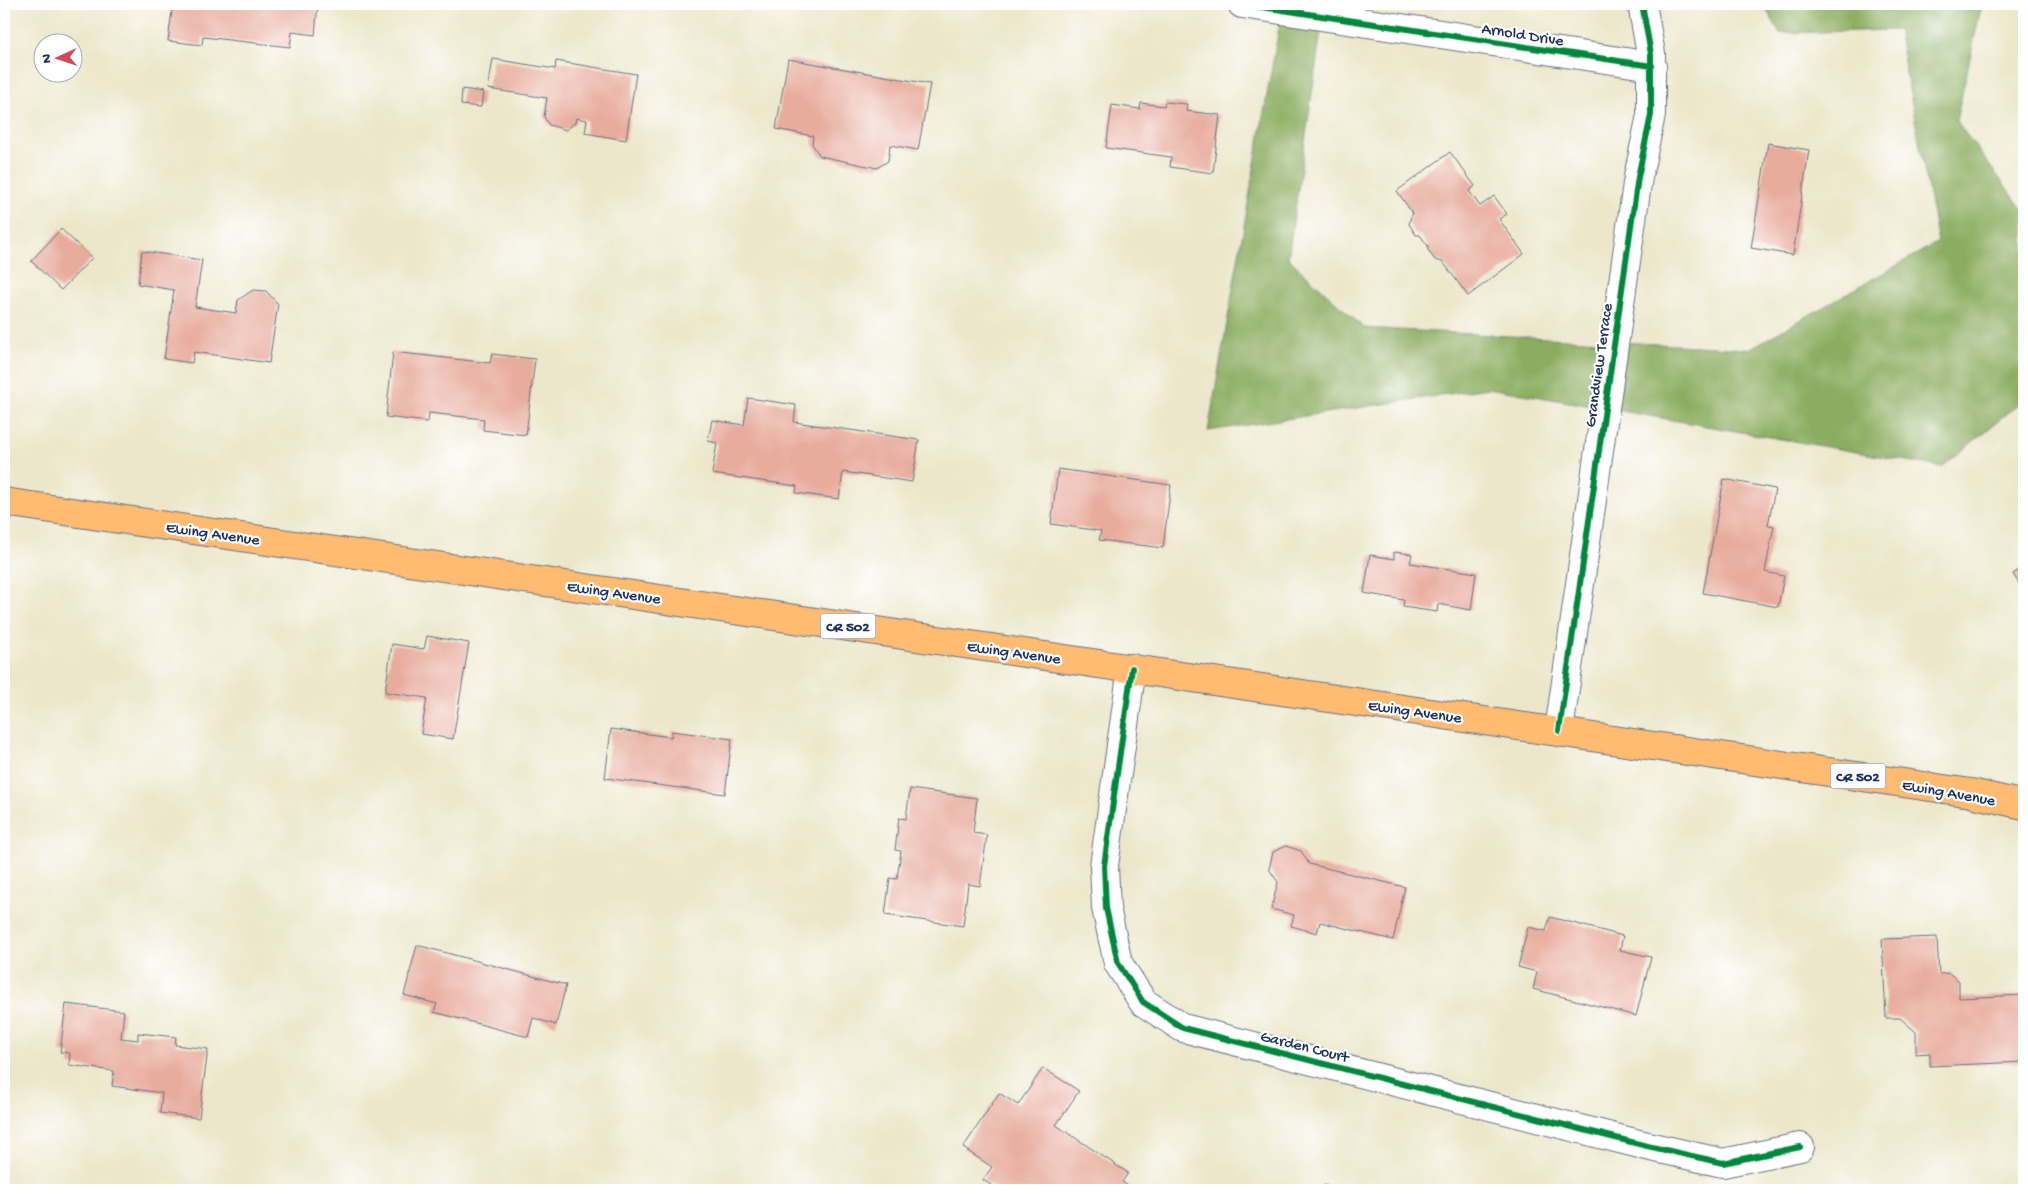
<svg xmlns="http://www.w3.org/2000/svg" width="2028" height="1194" viewBox="0 0 2028 1194" font-family="'Gochi Hand',sans-serif">
<style>
.forest{fill:#8cad61;stroke:#546e60}
.building{fill:#e8ac9d}
.lines{fill:none;stroke-linecap:round;stroke-linejoin:round}
.minor-casing{stroke:#646f84;stroke-width:30}
.primary-casing{stroke:#646f84;stroke-width:30}
.minor{stroke:#fff;stroke-width:28}
.primary{stroke:#ffbb71;stroke-width:28}
.cycleway-casing{stroke:#fff;stroke-width:9}
.cycleway{stroke:#00873e;stroke-width:6}
.labels{text-anchor:middle;stroke-width:4.5;stroke-linejoin:round;paint-order:stroke}
.shield{fill:#fff;stroke:#5f6d8e;stroke-width:1}
.shield-label{font-size:15px;font-weight:bold;fill:#1b2f5e}
.street-label{font-size:16px;fill:#1b2f5e;stroke:#fff}
</style>
<rect width="100%" height="100%" fill="#fff"/>
<filter id="ink" filterUnits="userSpaceOnUse"><feTurbulence type="fractalNoise" baseFrequency=".02" numOctaves="2"/><feDisplacementMap in="SourceGraphic" scale="10" xChannelSelector="R" yChannelSelector="G"/><feConvolveMatrix kernelMatrix="1 2 1 2 8 2 1 2 1" color-interpolation-filters="sRGB"/></filter>
<filter id="wash" filterUnits="userSpaceOnUse"><feTurbulence type="fractalNoise" baseFrequency=".0096" numOctaves="4" result="noise"/><feDisplacementMap in="SourceGraphic" scale="20" xChannelSelector="R" yChannelSelector="G"/><feGaussianBlur stdDeviation="1.12" result="paint"/><feColorMatrix in="noise" values="0 0 0 0 0 0 0 0 0 0 0 0 0 0 0 0 0 1.4 0 .05"/><feComposite in="paint" operator="in"/></filter>
<g filter="url(#wash)">
<rect width="100%" height="100%" fill="#ece7ca"/>
<path class="forest" d="M 1283,4 L 1325,4 L 1288,258 L 1364,328 L 1749,349 L 1938,242 L 1898,30 L 1780,33 L 1763,4 L 1982,4 L 1956,121 L 2024,211 L 2024,400 L 1942,467 L 1488,388 L 1208,431 Z"/>
<g id="blocks">
<path class="building" d="M 173,4 L 202,7 L 202,4 L 318,4 L 315,35 L 292,32 L 290,47 L 203,37 L 202,45 L 168,41 Z
M 493,59 L 555,69 L 556,61 L 636,74 L 626,140 L 585,133 L 587,120 L 576,118 L 575,123 L 566,130 L 549,125 L 544,117 L 547,98 L 488,89 Z
M 788,59 L 930,84 L 918,150 L 890,145 L 888,161 L 877,168 L 820,156 L 812,144 L 813,136 L 776,129 Z
M 462,89 L 483,92 L 481,107 L 461,105 Z
M 1165,102 L 1187,104 L 1186,111 L 1220,115 L 1213,173 L 1170,167 L 1171,157 L 1106,148 L 1112,105 L 1140,109 L 1141,103 L 1164,106 Z
M 1768,143 L 1809,150 L 1793,255 L 1751,248 Z
M 1450,152 L 1475,186 L 1469,191 L 1480,206 L 1494,196 L 1507,214 L 1499,219 L 1524,254 L 1468,296 L 1443,262 L 1435,260 L 1428,250 L 1428,246 L 1420,235 L 1416,235 L 1409,224 L 1411,216 L 1413,214 L 1397,191 Z
M 61,229 L 92,258 L 61,290 L 31,261 Z
M 142,251 L 202,260 L 195,307 L 236,313 L 238,300 L 253,290 L 266,291 L 278,304 L 269,363 L 194,352 L 192,363 L 164,359 L 174,290 L 138,284 Z
M 393,352 L 490,363 L 492,354 L 535,359 L 526,435 L 483,430 L 484,419 L 429,413 L 428,422 L 386,417 Z
M 748,398 L 796,405 L 794,422 L 919,440 L 912,482 L 843,472 L 839,499 L 796,493 L 797,486 L 712,474 L 717,443 L 708,441 L 712,420 L 744,425 Z
M 1058,469 L 1171,485 L 1163,548 L 1099,540 L 1101,531 L 1051,524 Z
M 1724,479 L 1775,489 L 1768,525 L 1774,526 L 1765,572 L 1784,576 L 1778,607 L 1703,593 Z
M 1394,552 L 1412,554 L 1410,563 L 1476,573 L 1471,610 L 1438,604 L 1437,612 L 1403,607 L 1404,600 L 1364,593 L 1370,555 L 1394,559 Z
M 2024,567 L 2024,592 L 2013,574 Z
M 427,636 L 469,643 L 453,739 L 421,734 L 427,698 L 385,692 L 392,644 L 424,649 Z
M 611,729 L 671,737 L 672,731 L 732,739 L 725,794 L 605,778 Z
M 910,789 L 977,798 L 973,833 L 987,835 L 980,886 L 968,884 L 963,926 L 885,915 L 890,878 L 897,879 L 901,851 L 895,850 L 899,818 L 906,819 Z
M 1286,846 L 1301,851 L 1309,864 L 1405,887 L 1393,940 L 1320,922 L 1317,933 L 1291,926 L 1294,915 L 1271,909 L 1278,882 L 1269,869 L 1273,852 Z
M 1550,917 L 1623,936 L 1620,950 L 1651,957 L 1636,1016 L 1533,989 L 1537,972 L 1518,967 L 1528,927 L 1546,931 Z
M 1937,937 L 1939,974 L 1949,973 L 1959,981 L 1959,998 L 2024,995 L 2024,1062 L 1930,1066 L 1930,1053 L 1916,1054 L 1916,1032 L 1900,1018 L 1886,1018 L 1882,939 Z
M 417,945 L 566,985 L 556,1025 L 533,1018 L 528,1037 L 434,1012 L 437,1004 L 404,995 Z
M 66,1004 L 124,1011 L 121,1038 L 138,1040 L 138,1033 L 176,1037 L 175,1045 L 208,1049 L 199,1118 L 160,1113 L 162,1093 L 112,1086 L 114,1071 L 69,1065 L 70,1053 L 60,1052 Z
M 1043,1068 L 1079,1091 L 1056,1125 L 1128,1173 L 1122,1182 L 1133,1189 L 1132,1190 L 999,1190 L 983,1180 L 992,1167 L 963,1148 L 999,1093 L 1018,1105 Z
M 1324,1185 L 1342,1190 L 1323,1190 Z"/>
</g>
</g>
<g filter="url(#ink)">
<use href="#blocks" fill-opacity="0" stroke="#646f84" stroke-width="1"/>
<g class="lines">
<g class="minor-casing">
<path id="minor" d="M 1242,4 L 1652,66
M 1132,668 L 1104,866 L 1106,908 L 1118,963 L 1143,1002 L 1183,1028 L 1643,1145 L 1723,1163 L 1800,1147
M 1559,731 L 1638,177 L 1651,115 L 1651,54 L 1642,4"/>
</g>
<g class="primary-casing">
<path id="primary" d="M 4,502 L 1971,793 L 2024,805"/>
</g>
<use href="#minor" class="minor"/>
<use href="#primary" class="primary"/>
<g class="cycleway-casing">
<path id="cycleway" d="M 1242,4 L 1652,66
M 1132,668 L 1104,866 L 1106,908 L 1118,963 L 1143,1002 L 1183,1028 L 1643,1145 L 1723,1163 L 1800,1147
M 1559,731 L 1638,177 L 1651,115 L 1651,54 L 1642,4"/>
</g>
<use href="#cycleway" class="cycleway"/>
</g>
</g>
<g class="labels">
<g class="shield">
<rect x="820.5" y="613.5" width="55" height="25" rx="4"/>
<rect x="1830.5" y="763.5" width="55" height="25" rx="4"/>
</g>
<g class="shield-label">
<text x="848" y="631">CR 502</text>
<text x="1858" y="781">CR 502</text>
</g>
<g class="street-label">
<text transform="translate(1523 33) rotate(9)" y="6">Arnold Drive</text>
<text transform="translate(1597 365) rotate(-82)" y="6">Grandview Terrace</text>
<text transform="translate(213 532) rotate(8)" y="6">Ewing Avenue</text>
<text transform="translate(614 591) rotate(8)" y="6">Ewing Avenue</text>
<text transform="translate(1014 651) rotate(8)" y="6">Ewing Avenue</text>
<text transform="translate(1415 710) rotate(8)" y="6">Ewing Avenue</text>
<text transform="translate(1949 791) rotate(10)" y="6">Ewing Avenue</text>
<text transform="translate(1305 1045) rotate(14)" y="6">Garden Court</text>
</g>
</g>
<rect width="2028" height="1194" fill="none" stroke="#fff" stroke-width="20"/>
<g transform="translate(58 58) rotate(267)"><circle r="24" fill="#ffffff" stroke="#a4acbf"/>
<path d="M0-4L9 19L0 12L-9 19Z" fill="#d1495b"/>
<text y="-8" font-size="14" font-weight="bold" text-anchor="middle" fill="#1b2f5e">N</text>
</g>
</svg>
